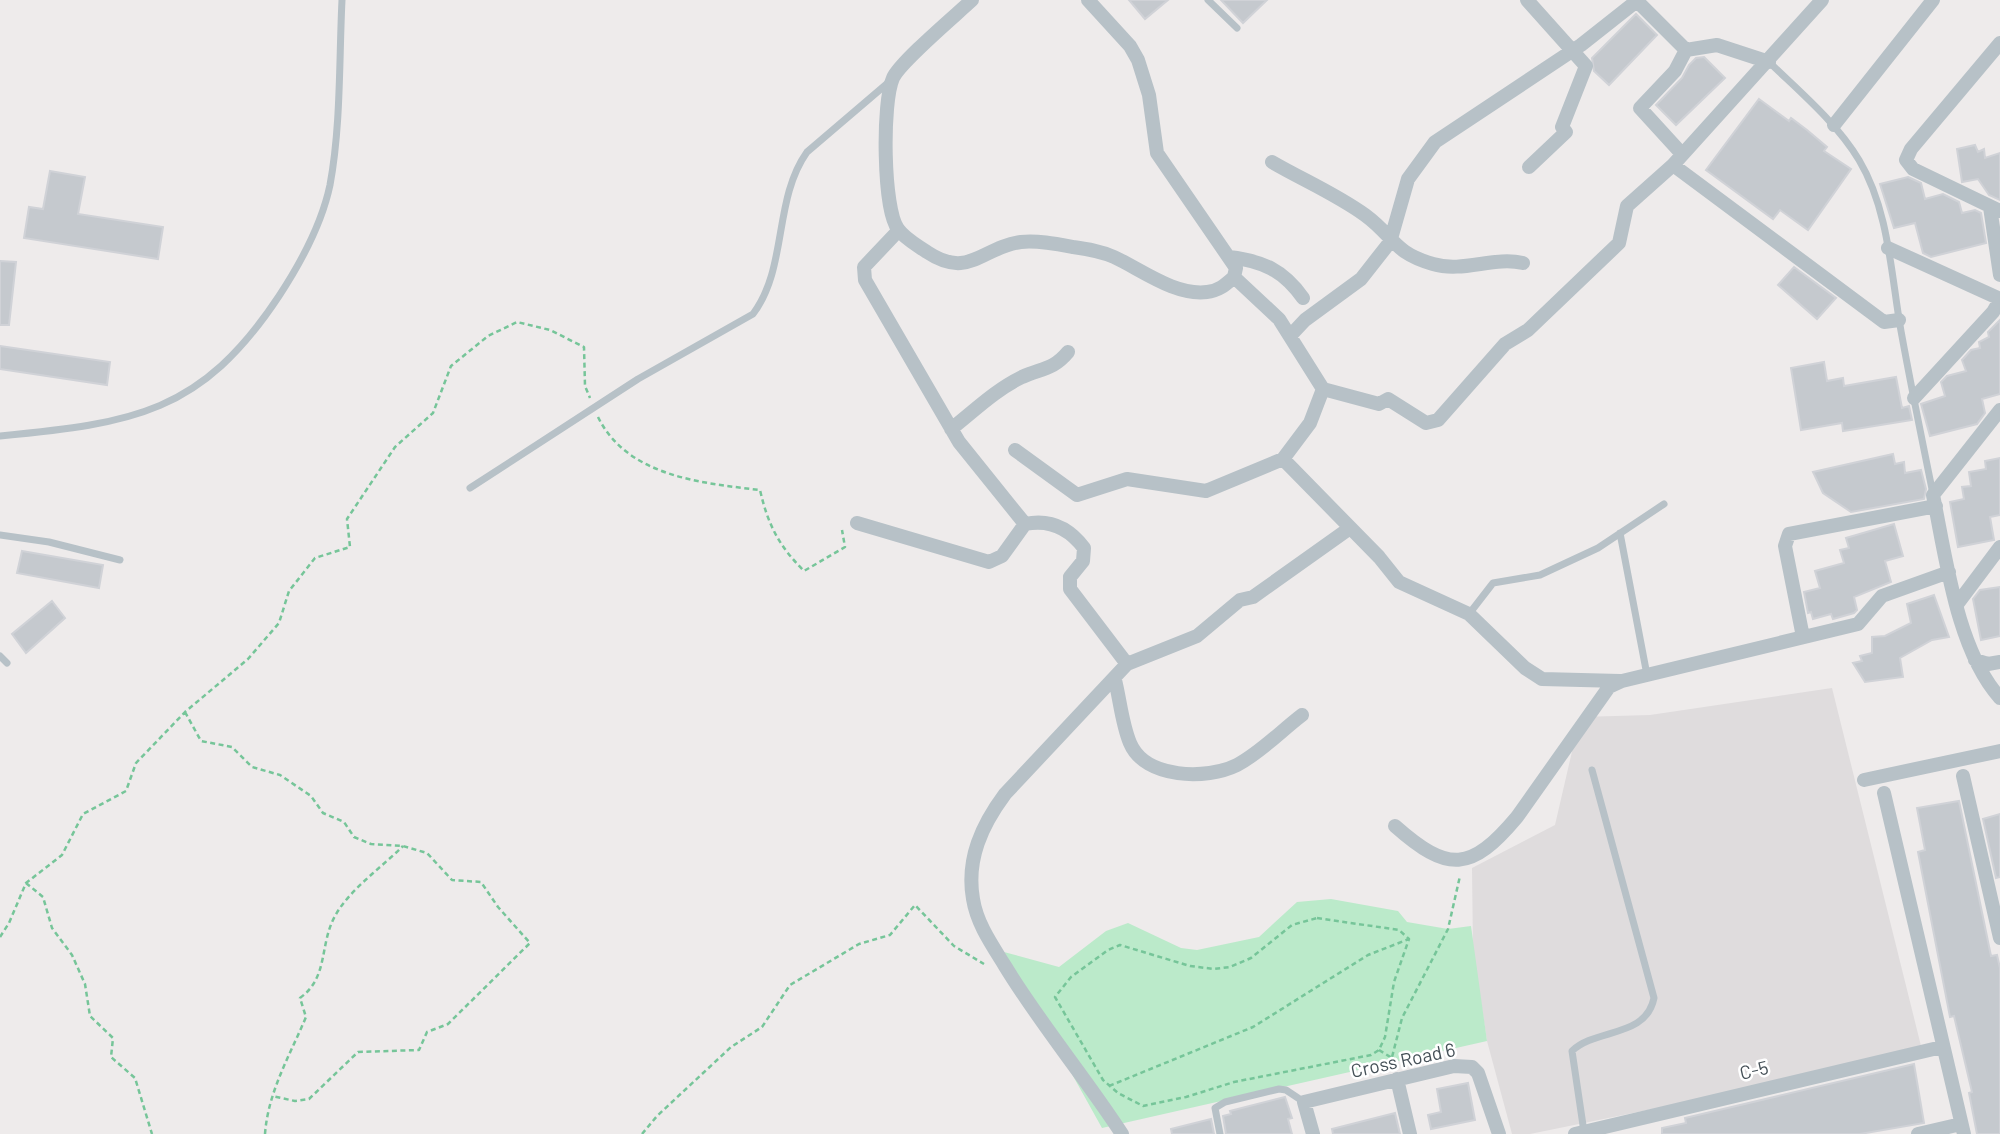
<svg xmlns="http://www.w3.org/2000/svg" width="2000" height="1134" viewBox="0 0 2000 1134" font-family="Barlow,sans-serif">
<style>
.education{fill:#dfdcdd}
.green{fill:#bbeaca}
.building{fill:#c5c9ce;stroke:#d0d2d7;stroke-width:2}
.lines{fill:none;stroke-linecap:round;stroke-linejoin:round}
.path{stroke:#76c599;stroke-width:2.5;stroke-dasharray:5 3.5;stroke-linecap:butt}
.lane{stroke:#b7c1c7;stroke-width:7}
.street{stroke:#b7c1c7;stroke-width:14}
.labels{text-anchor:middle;stroke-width:5;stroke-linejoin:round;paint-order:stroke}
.street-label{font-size:19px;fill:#455057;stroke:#fff}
</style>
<rect width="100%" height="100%" fill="#eeebeb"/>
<path class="education" d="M 1832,688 L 1923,1054 L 1530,1134 L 1512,1134 L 1487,1041 L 1473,950 L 1472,868 L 1555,825 L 1580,717 L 1650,715 Z"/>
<path class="green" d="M 1331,899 L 1398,911 L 1407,922 L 1448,929 L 1471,926 L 1487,1041 L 1102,1128 L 1004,952 L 1059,967 L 1106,931 L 1128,923 L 1181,948 L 1197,950 L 1259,937 L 1297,902 Z"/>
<path class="building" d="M 1129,0 L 1168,0 L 1145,19 Z
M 1221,0 L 1267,0 L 1243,23 Z
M 1636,14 L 1657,35 L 1609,85 L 1594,71 L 1592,58 Z
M 1704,57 L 1725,78 L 1676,125 L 1656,105 L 1682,78 L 1689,65 L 1696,58 Z
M 1759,99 L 1789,121 L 1791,118 L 1807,130 L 1827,147 L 1824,151 L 1851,169 L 1808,230 L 1780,210 L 1773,219 L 1706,170 Z
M 1975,145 L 1978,152 L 1984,149 L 1985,158 L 2000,153 L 2000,200 L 1989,195 L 1978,179 L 1962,182 L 1957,149 Z
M 50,171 L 85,177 L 78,214 L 163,227 L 158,259 L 24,238 L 29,207 L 43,209 Z
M 1908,177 L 1921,183 L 1925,199 L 1943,194 L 1959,202 L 1962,213 L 1975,210 L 1981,213 L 1986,243 L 1931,257 L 1923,253 L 1915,223 L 1894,228 L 1880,184 Z
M 0,261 L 16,262 L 9,325 L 0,325 Z
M 1794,267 L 1836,298 L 1817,319 L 1778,285 Z
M 2000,320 L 2000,394 L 1982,399 L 1985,413 L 1977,424 L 1930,436 L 1921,404 L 1945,396 L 1941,382 L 1947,376 L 1966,371 L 1962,360 L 1971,350 L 1980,348 L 1979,342 L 1989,337 L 1988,332 Z
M 0,346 L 110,362 L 107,385 L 0,369 Z
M 1824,362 L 1827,381 L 1843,378 L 1844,386 L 1896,377 L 1902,408 L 1909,406 L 1912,420 L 1843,431 L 1842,423 L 1801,430 L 1791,368 Z
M 1893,454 L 1895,464 L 1904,462 L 1905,473 L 1921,470 L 1926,489 L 1924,499 L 1851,512 L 1823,493 L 1813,472 Z
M 2000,458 L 2000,515 L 1990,517 L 1994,540 L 1958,547 L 1950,502 L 1964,499 L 1962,487 L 1971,486 L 1969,472 L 1986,469 L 1985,461 Z
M 1894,524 L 1903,556 L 1885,561 L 1891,582 L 1854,597 L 1857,610 L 1854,613 L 1833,619 L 1831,614 L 1813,619 L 1811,612 L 1808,613 L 1804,592 L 1820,588 L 1815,571 L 1844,563 L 1840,550 L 1849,548 L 1846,538 Z
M 22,551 L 103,565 L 99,588 L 17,573 Z
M 2000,587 L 2000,636 L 1981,640 L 1973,599 L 1980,590 Z
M 1934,595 L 1949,637 L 1932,640 L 1900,658 L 1903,677 L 1865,682 L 1853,663 L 1862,661 L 1860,656 L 1872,653 L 1872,637 L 1885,636 L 1911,623 L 1907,604 Z
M 52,601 L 65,618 L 26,653 L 12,634 Z
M 1959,801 L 1991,956 L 1997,955 L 2000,968 L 2000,1134 L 1977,1134 L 1969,1093 L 1972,1092 L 1954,1016 L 1950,1017 L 1918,852 L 1925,850 L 1917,808 Z
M 2000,814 L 2000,877 L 1996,878 L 1983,819 Z
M 1914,1064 L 1924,1123 L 1860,1134 L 1662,1134 L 1662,1128 L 1686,1123 L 1685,1118 Z
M 1468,1083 L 1475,1120 L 1431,1129 L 1428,1115 L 1441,1112 L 1437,1089 Z
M 1285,1097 L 1292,1118 L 1288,1119 L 1292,1134 L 1226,1134 L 1223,1116 L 1231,1114 L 1230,1111 Z
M 1395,1113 L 1400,1134 L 1333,1134 L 1332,1129 Z
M 1211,1119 L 1214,1134 L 1172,1134 L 1171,1129 Z"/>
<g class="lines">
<path class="path" d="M 598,417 C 627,476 700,483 760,490 C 768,525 779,546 804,571 L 845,547 L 842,530
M 185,712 L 201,741 L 232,747 L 252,767 L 280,775 L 311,796 L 323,813 L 344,822 L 354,837 L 371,844 L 403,846 L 427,853 L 452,880 L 481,882 L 498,907 L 530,943 L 448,1024 L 427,1032 L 419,1050 L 358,1052 L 309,1099 L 295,1101 L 272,1096
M 26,883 L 43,897 L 52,928 L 72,955 L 85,984 L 90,1016 L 113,1038 L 111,1057 L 135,1078 L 152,1134
M 1317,918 L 1399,930 L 1409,939 L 1394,982 L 1385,1037 L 1379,1050 L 1371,1055 L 1234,1082 L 1186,1097 L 1143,1106 L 1118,1093 L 1103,1080 L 1055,997 L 1071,977 L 1108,950 L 1120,945 L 1190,966 L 1214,969 L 1230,967 L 1251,958 L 1292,925 Z
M 0,937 L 9,923 L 26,883 L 62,855 L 83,814 L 126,791 L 136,763 L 185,712 L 248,659 L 279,623 L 289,591 L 315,558 L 350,547 L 347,519 L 395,447 L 433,413 L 451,366 L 488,336 L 517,322 L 550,330 L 584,347 L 585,386 L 590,398
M 1379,1050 L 1392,1058
M 1390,1065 L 1402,1018 L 1448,929 L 1460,876
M 1109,1086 L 1253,1027 L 1368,955 L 1409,939
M 265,1134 C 268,1092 290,1055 306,1017 L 300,998 C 329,977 319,945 335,916 C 349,890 381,868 403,846
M 642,1134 L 657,1116 L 731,1047 L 762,1027 L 790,985 L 859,944 L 890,935 L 915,905 L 954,946 L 984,964"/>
<path class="lane" d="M 1208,0 L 1237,28
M 1769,62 C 1800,92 1836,122 1859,160 C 1889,210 1891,275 1901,331 C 1911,386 1922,440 1933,494
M 0,436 C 133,423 201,414 279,296 C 300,264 322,223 330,185 C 341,125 339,61 342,0
M 470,488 L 638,379 L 753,314 C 788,267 773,200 807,152 L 889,82
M 1620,533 L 1647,675
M 0,535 L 49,542 L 120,560
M 1469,614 L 1493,583 L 1540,575 L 1598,548 L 1664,504
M 0,656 L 7,663
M 1584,1132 L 1572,1051 C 1596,1028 1646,1038 1654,998 L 1592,770
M 1220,1134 L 1215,1108 L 1225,1102 L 1279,1089 L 1286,1090 L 1304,1102"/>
<path class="street" d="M 972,0 C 956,15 900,62 893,78 C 882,102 883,209 898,229 C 905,239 917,245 927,252 C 969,280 982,247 1021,242 C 1037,240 1057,244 1073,247 C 1087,249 1101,251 1114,257 C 1142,270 1175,296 1207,292 C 1219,291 1226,284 1234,277 L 1236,268 L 1157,153 L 1149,95 L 1138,60 L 1130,46 L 1088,0
M 1527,0 L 1586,66 L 1562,127 L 1566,132 L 1529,167
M 1822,0 L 1673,165 L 1884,322 L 1899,320
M 1637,1 L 1686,50 L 1717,45 L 1769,62
M 2000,43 L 1911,149 L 1906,160 L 1913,169 L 2000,211
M 1834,125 L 1933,0
M 1682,154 L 1640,108 L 1675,71 L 1686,50
M 1272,162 C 1303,180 1336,194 1365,215 C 1395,237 1392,252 1433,264 C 1463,273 1494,256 1523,263
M 1990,207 L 2000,275
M 1888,248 L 2000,299
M 1229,257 C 1263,261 1283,270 1303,298
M 1290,336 L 1305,320 L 1361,279 L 1390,242 L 1408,179 L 1435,142 L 1581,45 L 1638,0
M 1323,389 L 1379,404 L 1388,399 L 1426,423 L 1438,420 L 1505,344 L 1528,330 L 1619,243 L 1627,206 L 1673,165
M 1914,398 L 1993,312 L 2000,300
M 2000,410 L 1933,495 C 1946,558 1957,650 2000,698
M 951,429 C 974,411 995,390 1022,377 C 1042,368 1053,370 1068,352
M 1015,450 L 1077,495 L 1127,479 L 1206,491 L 1283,459 L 1310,423 L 1323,389 L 1279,319 L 1234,277
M 1283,459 L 1379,557 L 1399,582 L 1469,614 L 1525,668 L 1542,679 L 1620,681
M 857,523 L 989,562 L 1002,556 L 1025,524 L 959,442 L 865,280 L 864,267 L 899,230
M 1025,524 C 1049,519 1069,528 1084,548 L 1083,561 L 1070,577 L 1070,589 L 1127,664
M 1958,603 L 2000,547
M 1803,637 L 1785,546 L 1789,534 L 1936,506
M 1975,660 L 1988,664 L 2000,662
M 1115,680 C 1120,700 1122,724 1130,743 C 1145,779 1207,780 1237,765 C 1260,753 1281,731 1302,715
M 1963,776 L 2000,938
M 1864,780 L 2000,751
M 1884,793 L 1964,1134
M 1395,826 C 1448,873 1471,872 1517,817 L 1609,687 L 1622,681 L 1858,624 L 1882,596 L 1949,572
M 1397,1079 L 1410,1134
M 1122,1134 C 1085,1077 1041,1025 1005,966 C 992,945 977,924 973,899 C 966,859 982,825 1005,794 L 1127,664 L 1197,636 L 1240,600 L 1253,597 L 1350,528
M 1313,1134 L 1304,1102 L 1454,1066 L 1472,1067 L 1478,1073 L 1499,1134
M 1575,1134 L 1942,1047
M 1918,1134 L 1961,1124"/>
</g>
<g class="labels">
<g class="street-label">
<text transform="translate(1403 1060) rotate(-12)" y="7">Cross Road 6</text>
<text transform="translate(1754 1070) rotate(-13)" y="7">C-5</text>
</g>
</g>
</svg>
